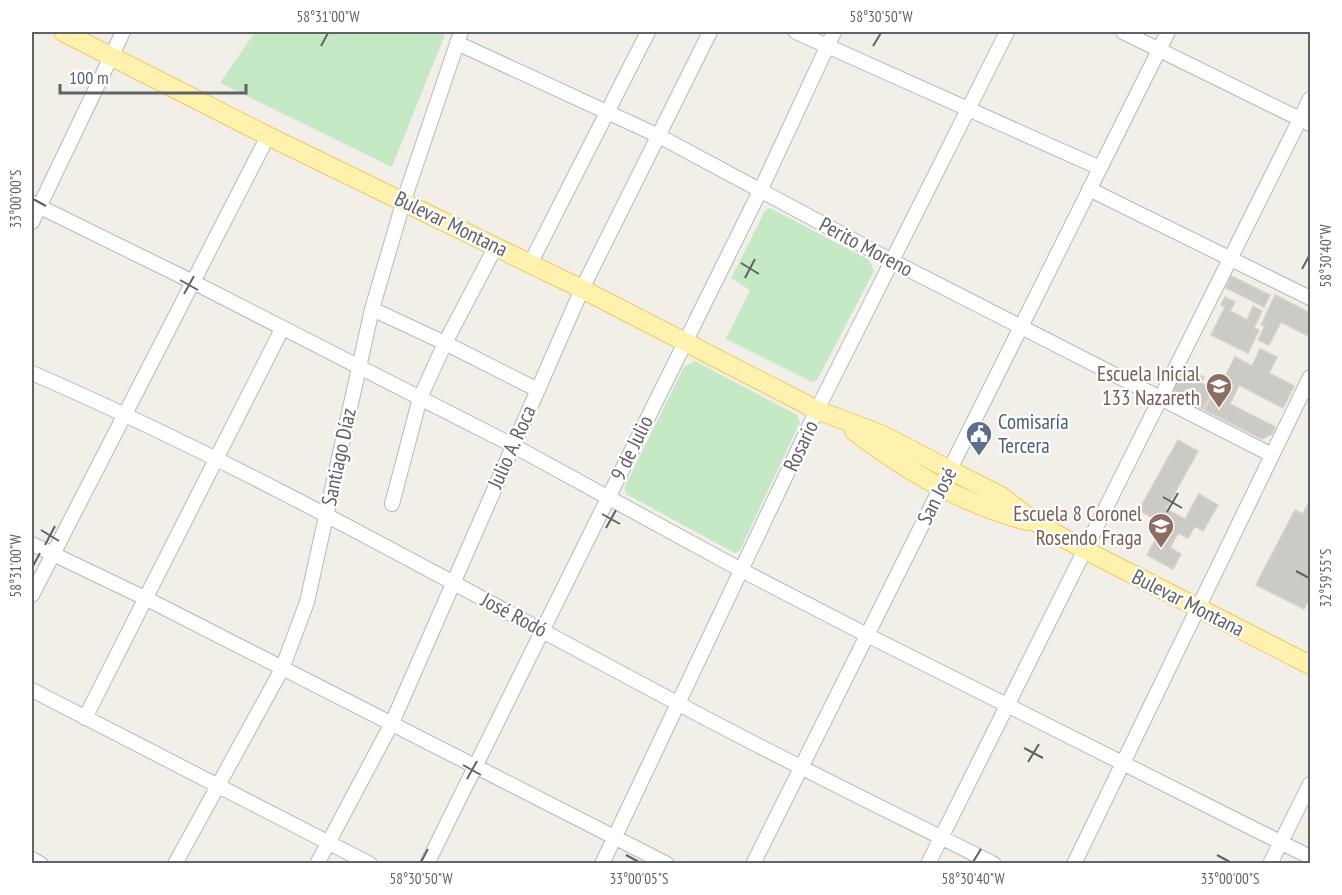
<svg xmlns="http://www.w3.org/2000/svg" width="1342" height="895" viewBox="0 0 1342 895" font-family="'PT Sans Narrow',sans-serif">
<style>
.green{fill:#c5e8c5}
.building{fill:#cccac5;stroke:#d6d1c6;stroke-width:1.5}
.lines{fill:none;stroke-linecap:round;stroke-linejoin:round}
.minor-casing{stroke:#b5b8bc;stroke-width:16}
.major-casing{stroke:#f2c960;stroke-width:20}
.minor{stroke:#fff;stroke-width:14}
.major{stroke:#fff2af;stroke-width:18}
.ticks{fill:none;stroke:#5f6368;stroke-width:2}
.labels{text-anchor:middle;stroke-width:4.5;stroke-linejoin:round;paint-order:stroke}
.street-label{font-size:21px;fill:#5f6368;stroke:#fff}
.education-label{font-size:21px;fill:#785e54;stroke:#fff;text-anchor:end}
.service-label{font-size:21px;fill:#4e5e75;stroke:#fff;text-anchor:start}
.neatline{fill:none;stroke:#5f6368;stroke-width:2}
.ticks-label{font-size:15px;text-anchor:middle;fill:#5f6368}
</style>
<rect width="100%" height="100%" fill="#f1efe8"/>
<path class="green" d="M 255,32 L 446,32 L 392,167 L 220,83 Z
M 770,208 L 869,260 L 874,271 L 817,380 L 812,382 L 726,339 L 750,290 L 731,278 L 765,211 Z
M 695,361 L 797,415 L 800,422 L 740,550 L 735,553 L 626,494 L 625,486 L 684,367 Z"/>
<path class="building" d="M 1231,276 L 1270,295 L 1264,307 L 1226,288 Z
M 1275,295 L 1310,313 L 1310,337 L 1281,322 L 1269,345 L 1258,340 L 1265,326 L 1261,325 Z
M 1225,297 L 1235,302 L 1230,311 L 1247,320 L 1253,306 L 1262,311 L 1254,328 L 1259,330 L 1248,353 L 1211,335 L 1225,307 L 1221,305 Z
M 1260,349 L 1277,357 L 1269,373 L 1294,386 L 1283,408 L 1239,385 L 1230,404 L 1275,427 L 1272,434 L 1262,439 L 1205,410 L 1210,399 L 1213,401 L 1235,357 L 1252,366 Z
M 1193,372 L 1204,377 L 1201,383 L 1213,389 L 1203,409 L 1176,395 L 1172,389 L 1179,375 L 1189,380 Z
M 1178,440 L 1198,451 L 1166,509 L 1185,519 L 1199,494 L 1218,505 L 1203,531 L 1195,526 L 1188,538 L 1178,533 L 1170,548 L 1181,554 L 1173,569 L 1147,555 L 1164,524 L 1139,510 Z
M 1309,502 L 1310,597 L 1304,609 L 1256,585 L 1295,510 L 1303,514 Z"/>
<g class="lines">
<g class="minor-casing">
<path id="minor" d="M 796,32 L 1100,168
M 1123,32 L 1310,124
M 457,43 L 659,136 L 892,261 L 1272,455
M 1089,189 L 1310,298
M 32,203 L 193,282 L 512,445 L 743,571 L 867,635 L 1310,857
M 32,222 L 123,32
M 530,264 L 648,32
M 372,309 L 445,343 L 538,390
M 32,373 C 254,469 465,591 679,704 C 783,760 889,811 994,864
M 392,504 L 420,398 L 445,343 L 496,246
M 32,544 L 147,599 L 667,864
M 32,595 L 268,136
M 32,690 L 370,864
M 85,718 L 282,329
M 32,859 L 41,864
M 175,864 L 282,669 L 307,602 L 372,309 L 404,200 L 461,32
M 317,864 L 392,723 L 582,289 L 710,32
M 427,864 L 761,189 L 834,32
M 602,864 L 817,410 L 1007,32
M 753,864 L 1168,32
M 928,864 L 1310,99
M 1074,864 L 1310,377
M 1270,864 L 1310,784"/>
</g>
<g class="major-casing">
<path id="major" d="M 63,32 L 268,136 L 582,289 L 817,410 L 883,435 L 950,470 L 1001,496 L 1035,522 L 1085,550 L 1310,665
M 854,431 C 906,471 963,505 1028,521"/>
</g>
<use href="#minor" class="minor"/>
<use href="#major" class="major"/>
</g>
<path class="ticks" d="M 321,46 L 328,33M 873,46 L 881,33M 33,199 L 46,206M 741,263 L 759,274M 1302,269 L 1309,256M 745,278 L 755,259M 180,280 L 198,290M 184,294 L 194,276M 1163,497 L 1182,508M 1167,512 L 1178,493M 602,514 L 620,524M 606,528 L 616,510M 41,530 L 59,541M 45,545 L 55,526M 33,566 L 40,553M 1296,571 L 1309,578M 1024,748 L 1043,758M 1028,762 L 1039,744M 463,765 L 481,775M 467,779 L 477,761M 626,855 L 639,862M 1217,855 L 1230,862M 421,862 L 428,849M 973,862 L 981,849"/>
<defs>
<g id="school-pin" transform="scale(1.35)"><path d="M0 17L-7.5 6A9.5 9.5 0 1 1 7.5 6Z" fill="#8d6e63" stroke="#fff"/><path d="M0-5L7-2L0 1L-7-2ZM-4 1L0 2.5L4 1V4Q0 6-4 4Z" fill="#fff"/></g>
<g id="civic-pin" transform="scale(1.35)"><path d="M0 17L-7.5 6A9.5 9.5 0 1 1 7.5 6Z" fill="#5c6f8a" stroke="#fff"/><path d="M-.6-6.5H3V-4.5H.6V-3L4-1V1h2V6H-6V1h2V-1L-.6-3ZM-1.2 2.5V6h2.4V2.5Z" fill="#fff"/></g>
</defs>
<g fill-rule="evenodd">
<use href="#school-pin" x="1219" y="386"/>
<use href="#civic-pin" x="979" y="434"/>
<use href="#school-pin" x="1161" y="526"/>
</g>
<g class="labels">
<g class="street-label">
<text transform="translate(451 224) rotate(26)" y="7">Bulevar Montana</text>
<text transform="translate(866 247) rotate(28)" y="7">Perito Moreno</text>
<text transform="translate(801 446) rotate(-65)" y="7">Rosario</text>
<text transform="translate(512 447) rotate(-66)" y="7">Julio A. Roca</text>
<text transform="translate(632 448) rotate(-64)" y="7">9 de Julio</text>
<text transform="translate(339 457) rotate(-78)" y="7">Santiago Díaz</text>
<text transform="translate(937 496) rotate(-63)" y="7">San José</text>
<text transform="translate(1188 603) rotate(27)" y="7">Bulevar Montana</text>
<text transform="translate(514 615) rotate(28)" y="7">José Rodó</text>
</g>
<g class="education-label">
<text x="1200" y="381">Escuela Inicial<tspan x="1200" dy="24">133 Nazareth</tspan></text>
<text x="1142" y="521">Escuela 8 Coronel<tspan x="1142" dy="24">Rosendo Fraga</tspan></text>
</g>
<g class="service-label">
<text x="998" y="429">Comisaría<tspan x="998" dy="24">Tercera</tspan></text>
</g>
</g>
<rect width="1342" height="895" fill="none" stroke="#ffffff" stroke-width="66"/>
<path d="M60 84v9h186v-9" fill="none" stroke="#5f6368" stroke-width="3"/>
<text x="69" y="84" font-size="18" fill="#5f6368" stroke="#ffffff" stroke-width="4.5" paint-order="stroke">100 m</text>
<rect x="33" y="33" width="1276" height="829" class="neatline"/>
<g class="ticks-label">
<text x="328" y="22">58°31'00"W</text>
<text x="881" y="22">58°30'50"W</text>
<text transform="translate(16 199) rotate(-90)" y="5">33°00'00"S</text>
<text transform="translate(1326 256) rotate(-90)" y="5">58°30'40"W</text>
<text transform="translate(16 566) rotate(-90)" y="5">58°31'00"W</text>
<text transform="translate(1326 578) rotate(-90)" y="5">32°59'55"S</text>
<text x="421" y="884">58°30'50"W</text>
<text x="639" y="884">33°00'05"S</text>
<text x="973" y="884">58°30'40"W</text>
<text x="1230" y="884">33°00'00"S</text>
</g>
</svg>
